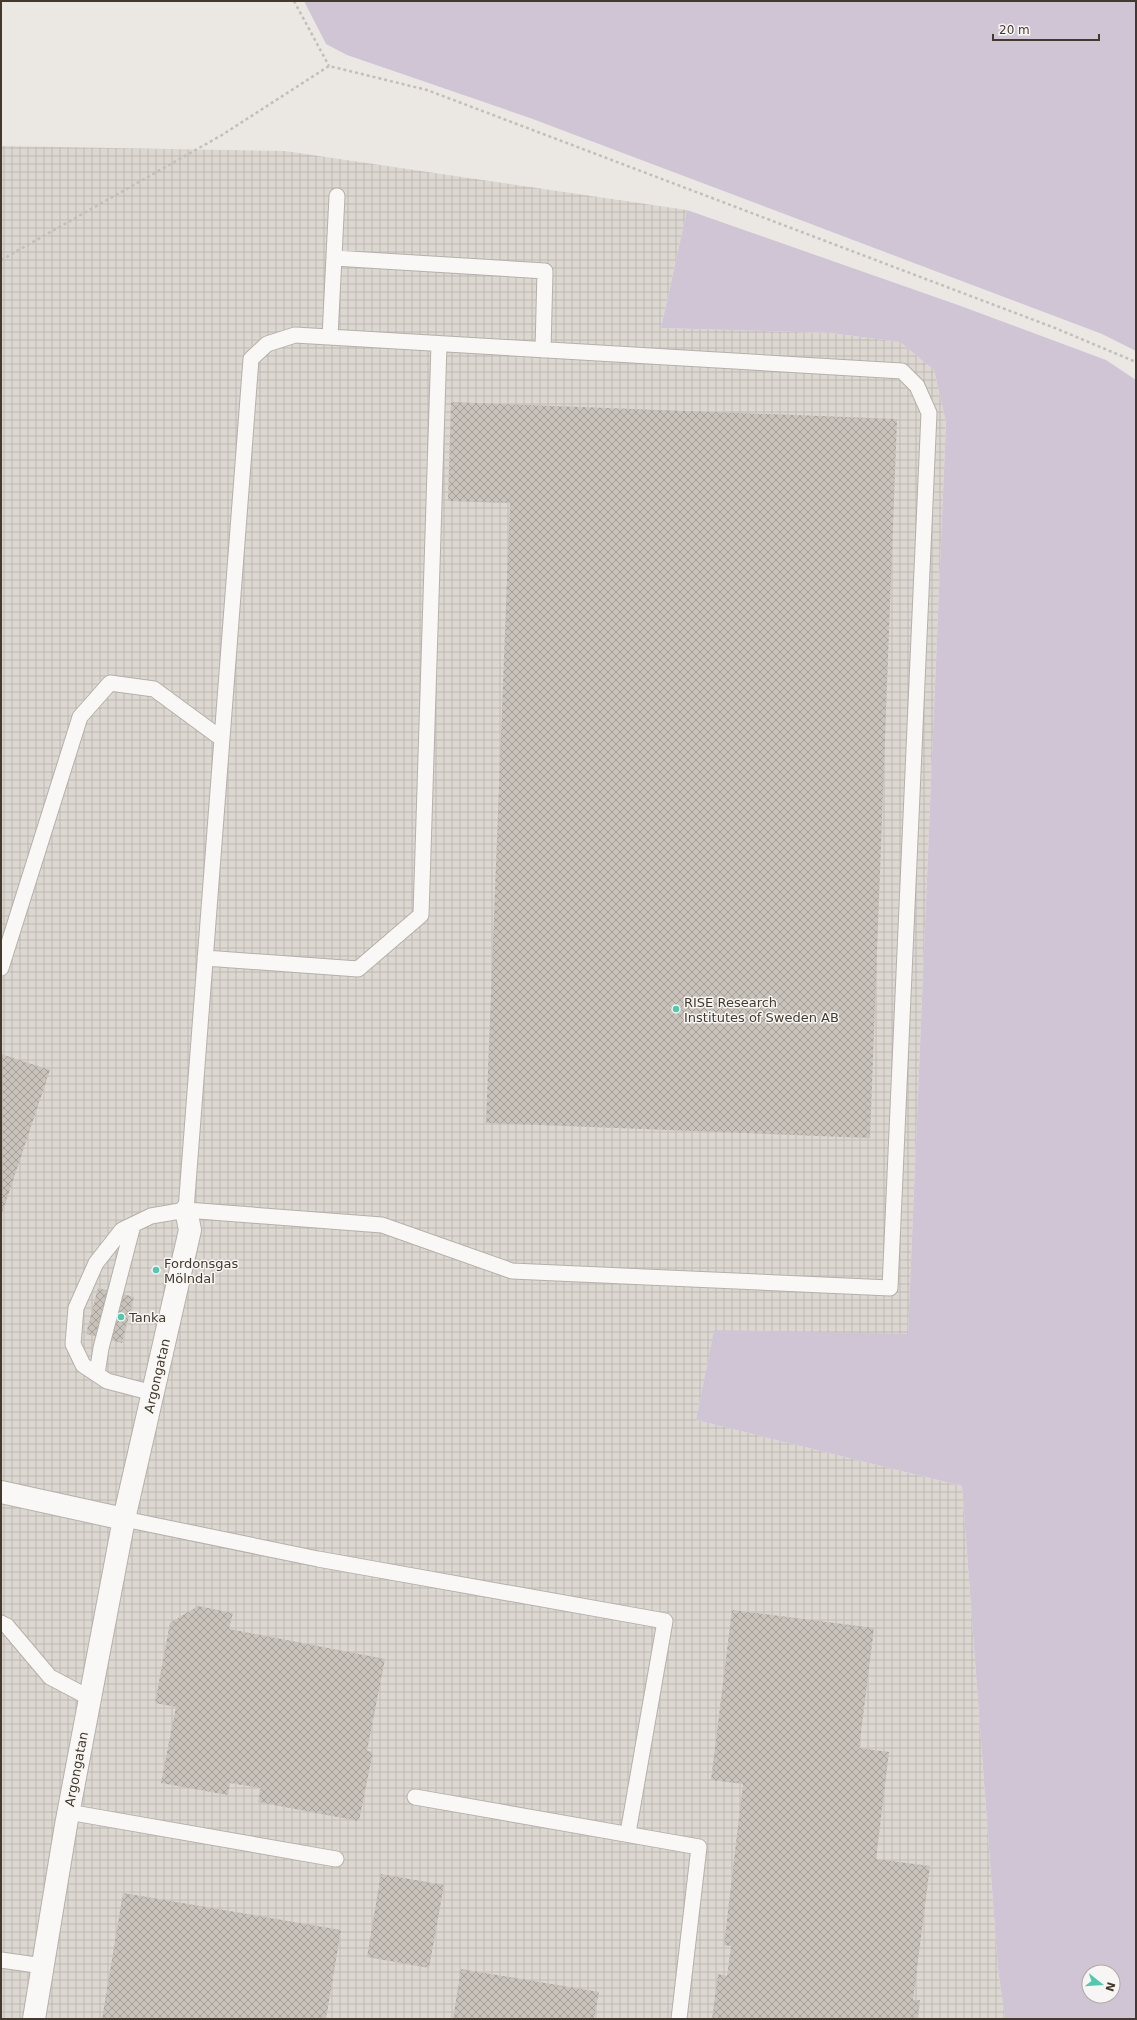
<svg xmlns="http://www.w3.org/2000/svg" width="1137" height="2020" viewBox="0 0 1137 2020" font-family="'DejaVu Sans',sans-serif">
<style>
.industrial{fill:url(#industrial-grid)}
.green{fill:#d0c5d5;fill-rule:evenodd}
.building{fill:url(#building-cross-hatch)}
.lines{fill:none;stroke-linecap:round;stroke-linejoin:round}
.lane-casing{stroke:#b5b0a9;stroke-width:17}
.street-casing{stroke:#b5b0a9;stroke-width:24}
.path{stroke:#c2bfba;stroke-width:2.5;stroke-dasharray:3 3;stroke-linecap:butt}
.lane{stroke:#f9f8f7;stroke-width:15}
.street{stroke:#f9f8f7;stroke-width:22}
.poi-dot{fill:#4fcaae;stroke:#f8f6f4;stroke-width:1.5}
.labels{text-anchor:middle;stroke-width:3;stroke-linejoin:round;paint-order:stroke}
.poi-label{font-size:13px;fill:#43392c;stroke:#f8f6f4;text-anchor:start}
.street-label{font-size:13px;fill:#43392c;stroke:#f8f6f4}
</style>
<defs>
<pattern id="industrial-grid" width="8" height="8" patternUnits="userSpaceOnUse"><rect width="8" height="8" fill="#ddd7d2"/><path d="M0 4h8M4 0v8" fill="none" stroke="#bfb9b4"/></pattern>
<pattern id="building-cross-hatch" width="8" height="8" patternUnits="userSpaceOnUse"><rect width="8" height="8" fill="#c8c2bb"/><path d="M0 0l8 8M0 8l8-8" fill="none" stroke="#a49f98"/></pattern>
</defs>
<rect width="100%" height="100%" fill="#ebe8e4"/>
<path class="industrial" d="M 1,146 L 285,151 L 687,210 L 661,328 L 830,333 L 900,342 L 934,370 L 946,422 L 908,1335 L 714,1331 L 696,1420 L 962,1486 L 998,1969 L 1005,2019 L 1,2019 Z"/>
<path class="green" d="M 304,1 L 1136,1 L 1136,351 L 1102,334 L 530,118 L 347,55 L 326,44 Z
M 687,210 L 958,305 L 1106,360 L 1136,380 L 1136,2019 L 1005,2019 L 998,1969 L 962,1486 L 696,1420 L 714,1330 L 908,1334 L 946,422 L 934,370 L 900,342 L 830,333 L 661,328 ZM 1089,1972 L 1113,1972 L 1113,1996 L 1089,1996 Z"/>
<path class="building" d="M 451,402 L 897,419 L 870,1138 L 486,1123 L 510,503 L 448,501 Z
M 1,1054 L 50,1070 L 1,1216 Z
M 98,1288 L 134,1297 L 122,1343 L 86,1334 Z
M 198,1606 L 233,1613 L 229,1629 L 385,1659 L 367,1751 L 373,1752 L 359,1821 L 258,1802 L 261,1788 L 230,1783 L 228,1795 L 161,1783 L 176,1707 L 155,1703 L 170,1623 Z
M 732,1610 L 874,1628 L 859,1748 L 889,1752 L 876,1859 L 930,1866 L 913,2000 L 920,2000 L 918,2019 L 712,2019 L 718,1974 L 727,1976 L 731,1946 L 724,1945 L 743,1784 L 711,1780 Z
M 381,1874 L 444,1885 L 429,1968 L 367,1957 Z
M 123,1893 L 341,1930 L 326,2019 L 102,2019 Z
M 461,1969 L 599,1992 L 594,2019 L 453,2019 Z"/>
<g class="lines">
<g class="lane-casing">
<path id="lane" d="M 334,258 L 545,271 L 543,350
M 330,337 L 337,196
M 205,958 L 358,969 L 421,915 L 439,344
M 1,968 L 80,717 L 110,683 L 154,689 L 222,739
M 97,1374 L 101,1348 L 133,1225
M 153,1393 L 107,1381 L 83,1365 L 73,1344 L 76,1308 L 96,1263 L 122,1230 L 151,1216 L 186,1210 L 382,1225 L 512,1271 L 890,1288 L 929,413 L 917,386 L 902,371 L 295,335 L 267,344 L 251,359 L 186,1210
M 124,1519 L 318,1559 L 665,1621 L 628,1833
M 1,1623 L 7,1626 L 50,1677 L 90,1698
M 415,1797 L 699,1847 L 679,2019
M 68,1812 L 336,1859
M 1,1960 L 43,1966"/>
</g>
<g class="street-casing">
<g id="street">
<path d="M 1,1492 L 124,1519 L 66,1825 L 34,2019"/>
<path id="s1" d="M 124,1519 L 190,1230 L 186,1210"/>
</g>
</g>
<path class="path" d="M 294,1 L 329,66
M 1,260 L 222,135 L 329,66 L 427,90 L 1055,328 L 1136,362"/>
<use href="#lane" class="lane"/>
<use href="#street" class="street"/>
</g>
<g class="poi-dot">
<circle cx="676" cy="1009" r="4"/>
<circle cx="156" cy="1270" r="4"/>
<circle cx="121" cy="1317" r="4"/>
</g>
<g class="labels">
<g class="poi-label">
<text x="684" y="1007">RISE Research<tspan x="684" dy="15">Institutes of Sweden AB</tspan></text>
<text x="164" y="1268">Fordonsgas<tspan x="164" dy="15">Mölndal</tspan></text>
<text x="129" y="1322">Tanka</text>
</g>
<g class="street-label">
<text dy="5" stroke="none"><textPath href="#s1" startOffset="147">Argongatan</textPath></text>
<text transform="translate(76 1769) rotate(-79)" y="5">Argongatan</text>
</g>
</g>
<rect width="1137" height="2020" fill="none" stroke="#43392c" stroke-width="4"/>
<g transform="translate(1101 1984) rotate(107)"><circle r="19" fill="#f8f6f4" stroke="#b0aaa4"/>
<path d="M0-3L7 15L0 10L-7 15Z" fill="#4fcaae"/>
<text y="-6" font-size="11" font-weight="bold" text-anchor="middle" fill="#43392c">N</text>
</g>
<path d="M993 34v6h106v-6" fill="none" stroke="#43392c" stroke-width="2"/>
<text x="999" y="34" font-size="12" fill="#43392c" stroke="#f8f6f4" stroke-width="3" paint-order="stroke">20 m</text>
</svg>
